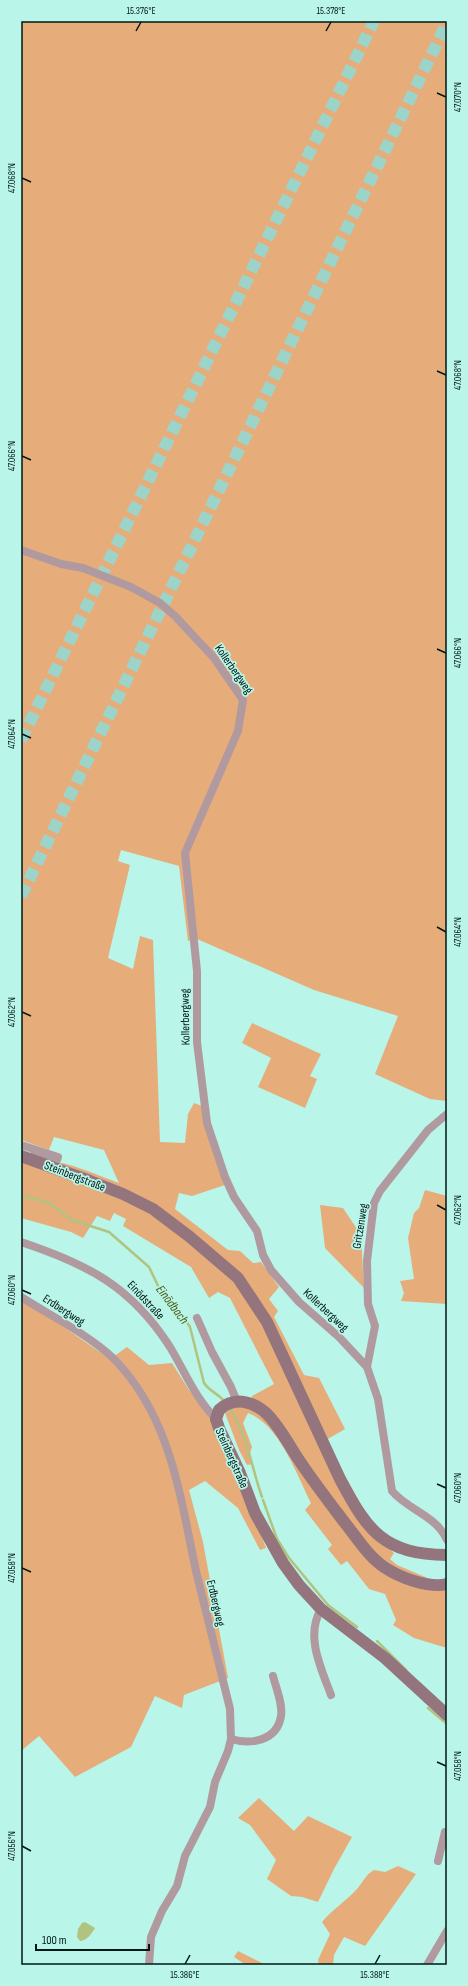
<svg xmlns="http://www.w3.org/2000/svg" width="468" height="1986" viewBox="0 0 468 1986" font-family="'Sofia Sans Condensed',sans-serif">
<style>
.green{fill:#e6ad7b}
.water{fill:#b0c47f}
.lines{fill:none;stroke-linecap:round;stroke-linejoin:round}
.stream{stroke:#b0c47f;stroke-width:2.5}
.highway-tunnel{stroke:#9dd4c9;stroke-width:12;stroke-dasharray:12 6;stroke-linecap:butt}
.street{stroke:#b19a9f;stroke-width:8}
.secondary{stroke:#95757d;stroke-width:12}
.ticks{fill:none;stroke:#011814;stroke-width:1.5}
.labels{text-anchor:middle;stroke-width:3.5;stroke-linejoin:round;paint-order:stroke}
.street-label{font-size:12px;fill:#011814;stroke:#b9f5e9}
.water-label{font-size:13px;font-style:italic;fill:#4a5b0e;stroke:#b9f5e9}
.neatline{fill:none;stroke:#011814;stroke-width:1.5}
.ticks-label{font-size:10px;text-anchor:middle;fill:#011814}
</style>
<rect width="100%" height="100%" fill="#b9f5e9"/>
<path class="green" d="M 21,21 L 447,21 L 447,1101 L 430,1099 L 375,1074 L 398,1016 L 314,990 L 197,939 L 188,941 L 179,866 L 121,850 L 118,861 L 130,865 L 108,958 L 133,969 L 140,936 L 153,940 L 160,1142 L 185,1143 L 188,1114 L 194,1103 L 202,1106 L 225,1185 L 192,1196 L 179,1193 L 175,1209 L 228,1250 L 240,1251 L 253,1263 L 261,1262 L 279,1287 L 269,1299 L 278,1311 L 274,1317 L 304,1375 L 319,1378 L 345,1429 L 326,1440 L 269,1318 L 174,1220 L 44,1160 C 70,1162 94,1174 119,1183 L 104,1150 L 54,1137 L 49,1150 L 21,1140 L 22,1124 L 21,1123 Z
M 252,1023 L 321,1054 L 310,1076 L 317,1079 L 305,1108 L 258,1087 L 271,1058 L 242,1043 Z
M 21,1161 L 96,1188 L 147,1211 L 172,1228 L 238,1285 L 251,1304 L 382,1543 L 394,1553 L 390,1559 L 397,1565 L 430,1579 L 403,1573 L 377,1555 L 252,1399 L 252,1396 L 274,1384 L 230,1298 L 218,1292 L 209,1298 L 191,1267 L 123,1226 L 126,1219 L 114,1213 L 110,1221 L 97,1216 L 83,1238 L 71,1232 L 21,1218 Z
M 425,1190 L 447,1196 L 447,1304 L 401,1301 L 404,1293 L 400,1281 L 414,1279 L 408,1238 L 414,1213 L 419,1208 Z
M 320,1205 L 343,1208 L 361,1235 L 364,1288 L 325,1248 Z
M 21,1301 L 49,1317 L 110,1359 L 127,1347 L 149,1365 L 172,1363 L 189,1390 L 210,1418 L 237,1475 L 266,1548 L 260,1550 L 238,1508 L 205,1481 L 189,1490 L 203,1542 L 228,1678 L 184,1695 L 182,1708 L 155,1696 L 131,1747 L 75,1777 L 39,1736 L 21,1751 Z
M 235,1406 L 249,1408 L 269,1422 L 387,1573 L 447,1588 L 447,1648 L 414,1638 L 393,1625 L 396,1620 L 385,1594 L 369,1589 L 347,1561 L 341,1565 L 328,1549 L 332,1545 L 305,1510 L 311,1503 C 297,1475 279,1424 248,1413 L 243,1423 L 252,1447 L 250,1453 L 253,1464 L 247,1465 L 239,1450 L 225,1413 Z
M 259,1798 L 294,1831 L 308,1816 L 352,1837 L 334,1869 L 318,1902 L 302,1897 L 291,1896 L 267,1879 L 276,1860 L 250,1825 L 238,1818 Z
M 398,1866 L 416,1874 L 365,1946 L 344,1937 L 334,1955 L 333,1965 L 319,1965 L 318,1960 L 330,1934 L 322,1922 C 333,1909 346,1901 357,1889 C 363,1882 366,1874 374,1870 L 385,1872 Z
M 238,1951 L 266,1965 L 246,1965 L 234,1957 Z"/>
<path class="water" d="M 85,1922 L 95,1928 C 91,1934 88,1940 80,1941 L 77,1937 L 78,1929 L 82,1923 Z"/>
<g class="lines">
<path class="stream" d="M 21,1195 L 49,1203 L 72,1220 L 109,1232 L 149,1267 L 161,1292 L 180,1312 L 190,1327 L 204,1383 C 209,1391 219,1394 225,1402
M 229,1408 C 248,1434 251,1467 262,1497
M 263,1500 L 277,1539 L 289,1558 L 328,1605 L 357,1627
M 377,1641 L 406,1670
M 428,1708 L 447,1724"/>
<path class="highway-tunnel" d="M 21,740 L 374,21
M 21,896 L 447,23"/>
<path class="street" d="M 21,550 L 61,564 L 83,568 L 131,587 L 160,603 L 175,616 L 214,658 L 243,700 L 238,731 L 185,853 L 197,971 L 197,1042 L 207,1123 L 225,1177 L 234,1197 L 257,1231 L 263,1255 L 271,1270 L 299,1302 L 339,1337 L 367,1367 L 378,1399 L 392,1491 C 408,1510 437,1516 447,1540
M 21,1145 L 58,1157 L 57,1160 L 33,1156
M 21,1242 C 87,1264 131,1286 170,1347 C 185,1372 195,1398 216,1419
M 21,1297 C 48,1314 92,1337 114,1359 C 171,1417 180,1496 196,1571 C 207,1617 219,1663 230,1709 L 231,1739 L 228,1751 L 215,1782 L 210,1807 L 185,1856 L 177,1886 L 162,1911 L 151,1937 L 149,1965
M 197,1318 L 212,1352 L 231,1387 L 237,1402
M 367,1367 L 375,1326 L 368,1304 L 367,1261 L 374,1203 L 380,1191 L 428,1130 L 447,1114
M 321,1609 C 305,1636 321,1668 331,1695
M 231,1739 C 251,1745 277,1741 281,1716 C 283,1704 276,1688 273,1676
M 438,1861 L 445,1832 L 447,1833
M 427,1965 L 447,1931"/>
<path class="secondary" d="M 21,1156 L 90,1181 L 123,1194 L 153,1209 L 190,1237 L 238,1278 L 267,1322 L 340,1479 C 368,1532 384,1554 447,1555
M 447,1584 C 436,1587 424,1584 414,1581 C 404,1578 393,1573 384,1567 C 368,1556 357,1538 345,1523 C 329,1502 312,1480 297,1457 C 288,1443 279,1426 267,1414 C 253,1401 234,1396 219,1410 L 216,1419 L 219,1428 L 240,1473 L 255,1513 L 283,1563 L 299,1585 L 321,1609 L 385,1658 L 447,1715"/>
</g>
<path class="ticks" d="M 136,31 L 141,22M 326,31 L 331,22M 437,93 L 446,97M 22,178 L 31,182M 437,371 L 446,375M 22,456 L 31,460M 437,649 L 446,653M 22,734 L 31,738M 437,927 L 446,932M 22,1012 L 31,1016M 437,1205 L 446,1210M 22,1290 L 31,1294M 437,1484 L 446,1488M 22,1568 L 31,1572M 437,1762 L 446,1766M 22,1846 L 31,1851M 185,1964 L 190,1955M 375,1964 L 380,1955"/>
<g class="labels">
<g class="street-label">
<text transform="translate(234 669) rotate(55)" y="4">Kollerbergweg</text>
<text transform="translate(185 1017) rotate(-91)" y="4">Kollerbergweg</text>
<text transform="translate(75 1176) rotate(21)" y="4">Steinbergstraße</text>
<text transform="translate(360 1226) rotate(-81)" y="4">Gritzenweg</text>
<text transform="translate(146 1300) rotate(47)" y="4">Einödstraße</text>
<text transform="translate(64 1310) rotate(33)" y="4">Erdbergweg</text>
<text transform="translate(326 1310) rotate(43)" y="4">Kollerbergweg</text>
<text transform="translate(232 1458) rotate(66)" y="4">Steinbergstraße</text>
<text transform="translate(216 1603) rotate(77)" y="4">Erdbergweg</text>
</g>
<g class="water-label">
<text transform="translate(173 1304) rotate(53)" y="5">Einödbach</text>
</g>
</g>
<rect width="468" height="1986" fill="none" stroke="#b9f5e9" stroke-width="44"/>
<path d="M36 1944v6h113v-6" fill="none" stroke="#011814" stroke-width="2"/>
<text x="42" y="1944" font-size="12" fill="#011814" stroke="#b9f5e9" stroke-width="3" paint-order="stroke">100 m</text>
<rect x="22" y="22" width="424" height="1942" class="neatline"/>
<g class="ticks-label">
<text x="141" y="14">15.376°E</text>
<text x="331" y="14">15.378°E</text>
<text transform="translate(457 97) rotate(-90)" y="4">47.070°N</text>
<text transform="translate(11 178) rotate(-90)" y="4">47.068°N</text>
<text transform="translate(457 375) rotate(-90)" y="4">47.068°N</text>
<text transform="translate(11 456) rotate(-90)" y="4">47.066°N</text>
<text transform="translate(457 653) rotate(-90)" y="4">47.066°N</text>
<text transform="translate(11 734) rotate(-90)" y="4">47.064°N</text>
<text transform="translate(457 932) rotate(-90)" y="4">47.064°N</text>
<text transform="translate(11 1012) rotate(-90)" y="4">47.062°N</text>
<text transform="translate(457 1210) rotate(-90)" y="4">47.062°N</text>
<text transform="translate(11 1290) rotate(-90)" y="4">47.060°N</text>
<text transform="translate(457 1488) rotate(-90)" y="4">47.060°N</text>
<text transform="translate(11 1568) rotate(-90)" y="4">47.058°N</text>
<text transform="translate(457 1766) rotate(-90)" y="4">47.058°N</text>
<text transform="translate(11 1846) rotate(-90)" y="4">47.056°N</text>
<text x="185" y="1978">15.386°E</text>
<text x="375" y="1978">15.388°E</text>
</g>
</svg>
